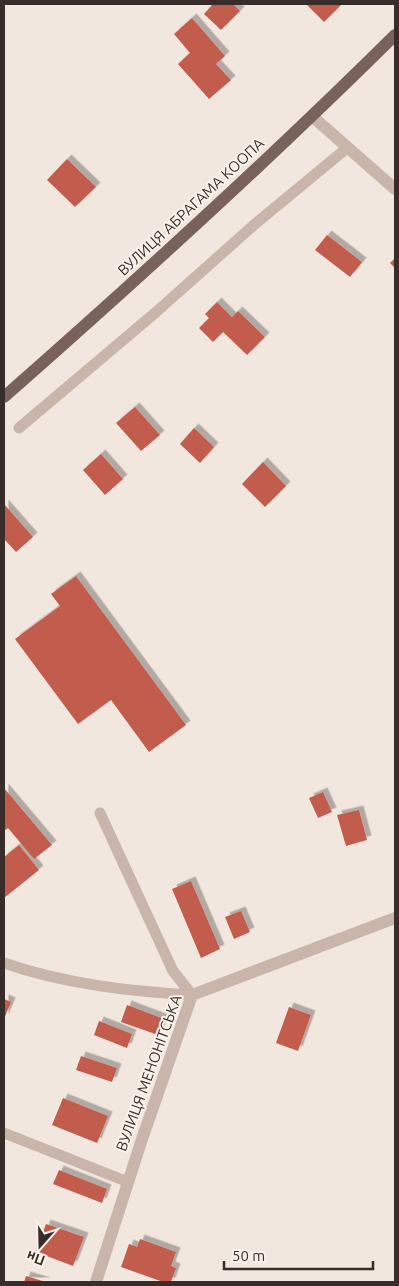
<svg xmlns="http://www.w3.org/2000/svg" width="399" height="1286" viewBox="0 0 399 1286" font-family="Ubuntu,sans-serif">
<style>
.building{fill:#c25c4d;filter:url(#shadow)}
.lines{fill:none;stroke-linecap:round;stroke-linejoin:round}
.lane{stroke:#cab5ab;stroke-width:11}
.street{stroke:#cab5ab;stroke-width:12}
.primary{stroke:#79625b;stroke-width:12}
.labels{text-anchor:middle;stroke-width:4;stroke-linejoin:round;paint-order:stroke}
.street-label{font-size:15px;fill:#382d2a;stroke:#faf1eb}
</style>
<defs>
<filter id="shadow"><feDropShadow dx="4.5" dy="-4.5" stdDeviation="0" flood-color="#0004"/></filter>
</defs>
<rect width="100%" height="100%" fill="#f2e7df"/>
<path class="building" d="M 213,4 L 233,4 L 240,11 L 221,30 L 204,14 Z
M 306,4 L 342,4 L 324,22 Z
M 192,18 L 225,56 L 216,64 L 231,80 L 209,99 L 178,64 L 190,53 L 174,34 Z
M 67,159 L 96,187 L 75,207 L 47,180 Z
M 327,235 L 362,262 L 350,277 L 315,250 Z
M 395,258 L 395,268 L 390,263 Z
M 217,302 L 232,317 L 238,311 L 265,337 L 247,355 L 223,332 L 213,342 L 199,328 L 209,318 L 205,314 Z
M 135,407 L 160,435 L 141,451 L 116,423 Z
M 194,428 L 214,447 L 200,463 L 180,444 Z
M 101,454 L 123,479 L 105,495 L 83,470 Z
M 263,462 L 286,486 L 265,507 L 242,484 Z
M 4,504 L 33,537 L 16,552 L 4,539 Z
M 76,576 L 186,725 L 149,752 L 111,700 L 78,724 L 15,639 L 60,606 L 51,594 Z
M 4,788 L 52,845 L 34,859 L 8,828 L 4,831 Z
M 323,792 L 332,812 L 318,818 L 309,798 Z
M 359,810 L 367,840 L 346,846 L 337,815 Z
M 19,845 L 39,870 L 4,898 L 4,857 Z
M 191,881 L 220,949 L 201,958 L 172,889 Z
M 241,911 L 250,932 L 234,939 L 225,917 Z
M 4,999 L 11,1002 L 4,1019 Z
M 127,1005 L 164,1019 L 158,1035 L 121,1022 Z
M 289,1007 L 311,1015 L 298,1051 L 276,1043 Z
M 99,1021 L 132,1034 L 127,1048 L 94,1035 Z
M 81,1056 L 117,1068 L 112,1082 L 76,1070 Z
M 63,1098 L 108,1116 L 97,1143 L 52,1125 Z
M 59,1170 L 107,1189 L 102,1203 L 53,1184 Z
M 46,1224 L 84,1237 L 73,1266 L 36,1252 Z
M 140,1239 L 176,1252 L 171,1266 L 176,1268 L 171,1282 L 163,1282 L 121,1267 L 129,1244 L 137,1247 Z
M 26,1276 L 46,1282 L 24,1282 Z"/>
<g class="lines">
<path class="lane" d="M 19,428 L 155,313 L 255,224 L 347,148
M 100,813 L 173,971 L 192,995
M 4,963 C 65,984 128,991 192,995
M 4,1133 L 128,1182"/>
<path class="street" d="M 313,117 L 395,189
M 96,1282 L 142,1139 L 192,995 L 395,918"/>
<path class="primary" d="M 4,397 C 137,280 269,160 395,35"/>
</g>
<g class="labels">
<g class="street-label">
<text transform="translate(191 207) rotate(-43)" y="5">ВУЛИЦЯ АБРАГАМА КООПА</text>
<text transform="translate(149 1073) rotate(-70)" y="5">ВУЛИЦЯ МЕНОНІТСЬКА</text>
</g>
</g>
<rect width="399" height="1286" fill="none" stroke="#382d2a" stroke-width="10"/>
<g transform="translate(40 1246) rotate(200)" stroke="#faf1eb" stroke-width="4" paint-order="stroke">
<path d="M0-4L9 19L0 12L-9 19Z" fill="#382d2a"/>
<text y="-8" font-size="14" font-weight="bold" text-anchor="middle" fill="#382d2a">Пн</text>
</g>
<path d="M224 1261v8h149v-8" fill="none" stroke="#382d2a" stroke-width="2.5"/>
<text x="232" y="1261" font-size="15" fill="#382d2a" stroke="#faf1eb" stroke-width="4" paint-order="stroke">50 m</text>
</svg>
